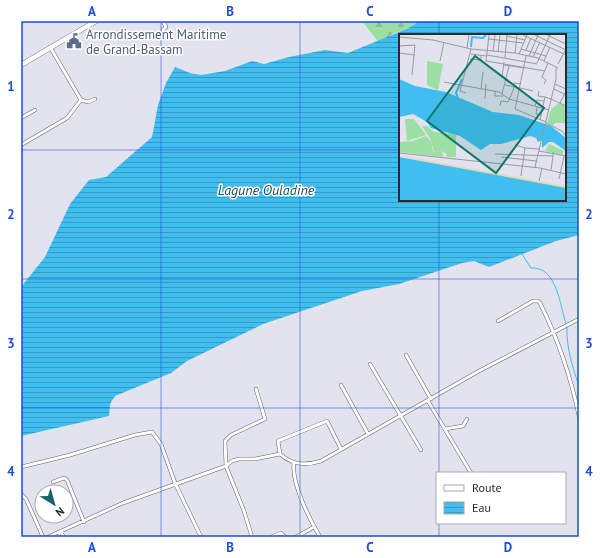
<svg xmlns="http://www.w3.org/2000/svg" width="600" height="558" viewBox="0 0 600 558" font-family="'PT Sans',sans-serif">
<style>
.forest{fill:url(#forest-firs)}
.water{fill:url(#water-rules);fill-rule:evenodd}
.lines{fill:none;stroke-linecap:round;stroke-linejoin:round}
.stream{stroke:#3fbeef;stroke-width:1}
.street-casing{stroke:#60616b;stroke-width:4}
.secondary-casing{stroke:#60616b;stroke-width:5.5}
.street{stroke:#fff;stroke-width:3}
.secondary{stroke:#fff;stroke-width:4.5}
.grid{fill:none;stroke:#1d4ed8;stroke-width:1;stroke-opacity:0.55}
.labels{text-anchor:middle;stroke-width:3;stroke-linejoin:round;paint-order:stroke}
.service-label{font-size:13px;fill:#4e5e75;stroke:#fff;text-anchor:start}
.water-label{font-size:14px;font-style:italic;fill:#1a4e62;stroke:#fff}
.inset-river{fill:none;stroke:#3fbeef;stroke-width:2}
.inset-road{fill:none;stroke:#9999a2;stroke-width:1}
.view{fill:#0f766e;fill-opacity:0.15;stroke:#0f766e;stroke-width:2}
.inset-edge{fill:none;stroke:#2b2b2f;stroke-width:2}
.neatline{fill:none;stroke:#1d4ed8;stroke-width:1.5}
.grid-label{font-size:13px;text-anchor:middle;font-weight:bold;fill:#1d4ed8}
</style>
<defs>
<pattern id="forest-firs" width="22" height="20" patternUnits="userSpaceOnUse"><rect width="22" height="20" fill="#9cdfa2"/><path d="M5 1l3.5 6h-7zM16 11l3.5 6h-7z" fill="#87c08c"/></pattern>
<pattern id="water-rules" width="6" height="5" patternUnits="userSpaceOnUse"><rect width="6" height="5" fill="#3fbeef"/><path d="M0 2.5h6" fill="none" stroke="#359bc2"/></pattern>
</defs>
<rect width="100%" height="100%" fill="#e2e3ef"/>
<path class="forest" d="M 362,21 L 419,21 L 409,28 L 392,34 L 380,44 Z"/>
<path class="water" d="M 419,21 L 579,21 L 579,235 L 556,241 L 489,267 L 474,261 L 462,263 L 399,284 L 362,291 L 263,324 L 187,361 L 171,373 L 115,396 L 110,404 L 109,416 L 21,436 L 21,287 L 45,257 L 70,204 L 89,180 L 106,177 L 152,137 L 158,105 L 166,83 L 175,67 L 190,73 L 201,75 L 225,71 L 252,61 L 264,64 L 289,57 L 325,50 L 348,53 L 409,28 ZM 400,35 L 565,35 L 565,200 L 400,200 Z"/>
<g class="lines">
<path class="stream" d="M 522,254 L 531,268 C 557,266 560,306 566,324
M 567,327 C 566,348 573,367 579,387"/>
<g class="street-casing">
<path id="street" d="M 163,30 L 166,27 L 163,21
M 50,47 L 81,100
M 81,100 L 88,102 L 95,99
M 21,118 L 35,110
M 21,145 L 67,118 L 81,100
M 498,321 L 533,301 L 538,301 L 540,303 C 558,339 571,378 579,416
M 406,355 L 431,399
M 370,364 L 421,450
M 341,385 L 368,434
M 428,401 L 471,473
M 445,429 L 463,426 L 467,419
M 280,454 L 278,441 L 327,421 L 341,449
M 294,463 C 291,483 310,520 320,537
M 21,467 L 70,455 L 135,435 L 152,432 L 161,444 L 175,483 L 201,537
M 53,482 L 64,478 L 67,480 L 84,522
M 21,494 L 26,499 L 43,537
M 61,531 L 63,537
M 48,537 L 123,503 L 226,466 L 232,461 L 239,459 L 255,459 L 280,454 C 292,465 305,466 321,461 L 479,371 L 579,319
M 252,537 L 244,511 L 226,466 L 225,441 L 231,435 L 265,419 L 256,389
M 271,537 L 281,533 L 285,537
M 296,537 L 314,527"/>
</g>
<g class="secondary-casing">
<path id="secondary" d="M 21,65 L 96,21"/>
</g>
<use href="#street" class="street"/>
<use href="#secondary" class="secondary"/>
</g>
<path class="grid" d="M 161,21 L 161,537M 300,21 L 300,537M 439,21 L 439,35M 21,150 L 400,150M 565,150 L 579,150M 439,200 L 439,473M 21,279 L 579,279M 21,408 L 579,408M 439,523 L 439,537"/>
<defs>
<g id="civic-bare" transform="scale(1.2)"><path d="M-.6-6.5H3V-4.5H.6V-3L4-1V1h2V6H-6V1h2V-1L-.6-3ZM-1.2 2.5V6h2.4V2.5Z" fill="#5c6f8a" stroke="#fff" stroke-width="2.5" paint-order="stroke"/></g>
</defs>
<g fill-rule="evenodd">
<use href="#civic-bare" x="74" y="41"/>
</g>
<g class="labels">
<g class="service-label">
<text x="86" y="39">Arrondissement Maritime<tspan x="86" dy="15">de Grand-Bassam</tspan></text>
</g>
<g class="water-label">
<text x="266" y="195">Lagune Ouladine</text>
</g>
</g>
<g transform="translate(399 34)">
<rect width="167" height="167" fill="#e2e3ef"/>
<path d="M 150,110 L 165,117 L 163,121 L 146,117 Z" fill="#9cdfa2"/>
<path d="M 28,27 L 44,30 L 39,56 L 28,51 ZM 23,92 L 28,92 L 35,98 L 57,101 L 57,123 L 47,123 L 48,120 L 43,117 L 35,118 L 32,106 Z" fill="#9cdfa2"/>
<path d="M 0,121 L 167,152 L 167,154 L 28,129 Z" fill="#e4dbb6"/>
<path d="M 6,85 L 15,85 L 27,101 L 8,107 ZM 27,102 L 32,107 L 34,118 L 43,117 L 44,123 L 0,118 L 0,108 L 14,107 Z" fill="#9cdfa2"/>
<path d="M 160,69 L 167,72 L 167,89 L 156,89 L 154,92 L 148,89 L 152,75 Z" fill="#9cdfa2"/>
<path d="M 0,45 L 16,52 L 47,58 L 94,78 L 120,81 L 152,92 L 167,104 L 167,117 L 154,108 L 150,108 L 143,114 L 143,106 L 139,108 L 137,104 L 131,102 L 102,110 L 91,110 L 82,116 L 61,102 L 32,94 L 28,88 L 14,80 L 0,83 ZM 0,123 L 167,154 L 167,166 L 0,166 Z" fill="#3fbeef"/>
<path class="inset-river" d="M 72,13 L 73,3 L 84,4 L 87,1M 59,64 L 57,59 L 63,45"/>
<path class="inset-road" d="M 90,1 L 87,27 L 146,37M 124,1 L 167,21M 136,1 L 167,16M 148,1 L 167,10M 108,2 L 126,6M 0,3 L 34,6 L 72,15 L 116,19 L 139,24 L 159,34M 90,5 L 124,9M 0,12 L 16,11 L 13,41M 68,14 L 70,1M 122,15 L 147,22M 127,16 L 132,4M 94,17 L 96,1M 99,18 L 101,1M 0,19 L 16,21M 116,19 L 118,1M 72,20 L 87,22M 120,20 L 128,1M 88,21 L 138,30M 127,22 L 116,75 L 147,88M 130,22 L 139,1M 134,23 L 141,8M 106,24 L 108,1M 71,25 L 82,26 L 82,22M 41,27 L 45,8M 145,27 L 151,13M 138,29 L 151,1M 159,30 L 167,15M 105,31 L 125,34M 103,43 L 105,28M 45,48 L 100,58 L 110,65 L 150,76M 145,50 L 147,46 L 143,43 L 149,29M 156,50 L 167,55M 106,51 L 121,54M 115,54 L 115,49 L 122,50M 121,54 L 134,57M 82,55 L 84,38M 155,55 L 167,61M 96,57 L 96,62 L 104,62M 140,57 L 139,62 L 146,63M 67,59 L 61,57 L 72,15M 103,60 L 110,32M 86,65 L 87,50M 152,65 L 167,72M 161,69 L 167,57M 101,72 L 102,67 L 109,68 L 115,54M 136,72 L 138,66 L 145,67M 138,73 L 137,80 L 142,81M 141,86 L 146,63 L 152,65M 147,89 L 163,97 L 167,102M 116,111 L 126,114 L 122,142M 126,114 L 140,115M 140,117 L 167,122M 0,119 L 141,134 L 167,140M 96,120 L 154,122 L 154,118M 102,123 L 137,127M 136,133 L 157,45 L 157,34M 152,136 L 154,122M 160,145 L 165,122M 140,147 L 143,134"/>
<path class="view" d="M 76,22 L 145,74 L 97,139 L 28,87 Z"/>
<rect width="167" height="167" class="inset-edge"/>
</g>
<rect width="600" height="558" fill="none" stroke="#ffffff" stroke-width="44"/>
<rect x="436" y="472" width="130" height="52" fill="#ffffff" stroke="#aaaaac"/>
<rect x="444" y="485" width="20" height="6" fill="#ffffff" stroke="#aaaaac"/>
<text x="472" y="492" font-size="12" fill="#2b2b2f">Route</text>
<rect x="444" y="502" width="20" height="12" fill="url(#water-rules)" stroke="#aaaaac"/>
<text x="472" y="512" font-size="12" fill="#2b2b2f">Eau</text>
<g transform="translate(54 504) rotate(143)"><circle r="19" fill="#ffffff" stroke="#aaaaac"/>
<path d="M0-3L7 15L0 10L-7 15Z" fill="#1a6071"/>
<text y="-6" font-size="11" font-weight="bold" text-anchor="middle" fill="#2b2b2f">N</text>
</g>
<rect x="22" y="22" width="556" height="514" class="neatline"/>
<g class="grid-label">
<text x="92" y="16">A</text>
<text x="230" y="16">B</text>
<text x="370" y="16">C</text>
<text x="508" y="16">D</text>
<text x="11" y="91">1</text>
<text x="589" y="91">1</text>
<text x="11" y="219">2</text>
<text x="589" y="219">2</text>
<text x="11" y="348">3</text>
<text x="589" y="348">3</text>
<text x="11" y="476">4</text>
<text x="589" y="476">4</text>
<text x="92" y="552">A</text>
<text x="230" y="552">B</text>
<text x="370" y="552">C</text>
<text x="508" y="552">D</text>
</g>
</svg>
